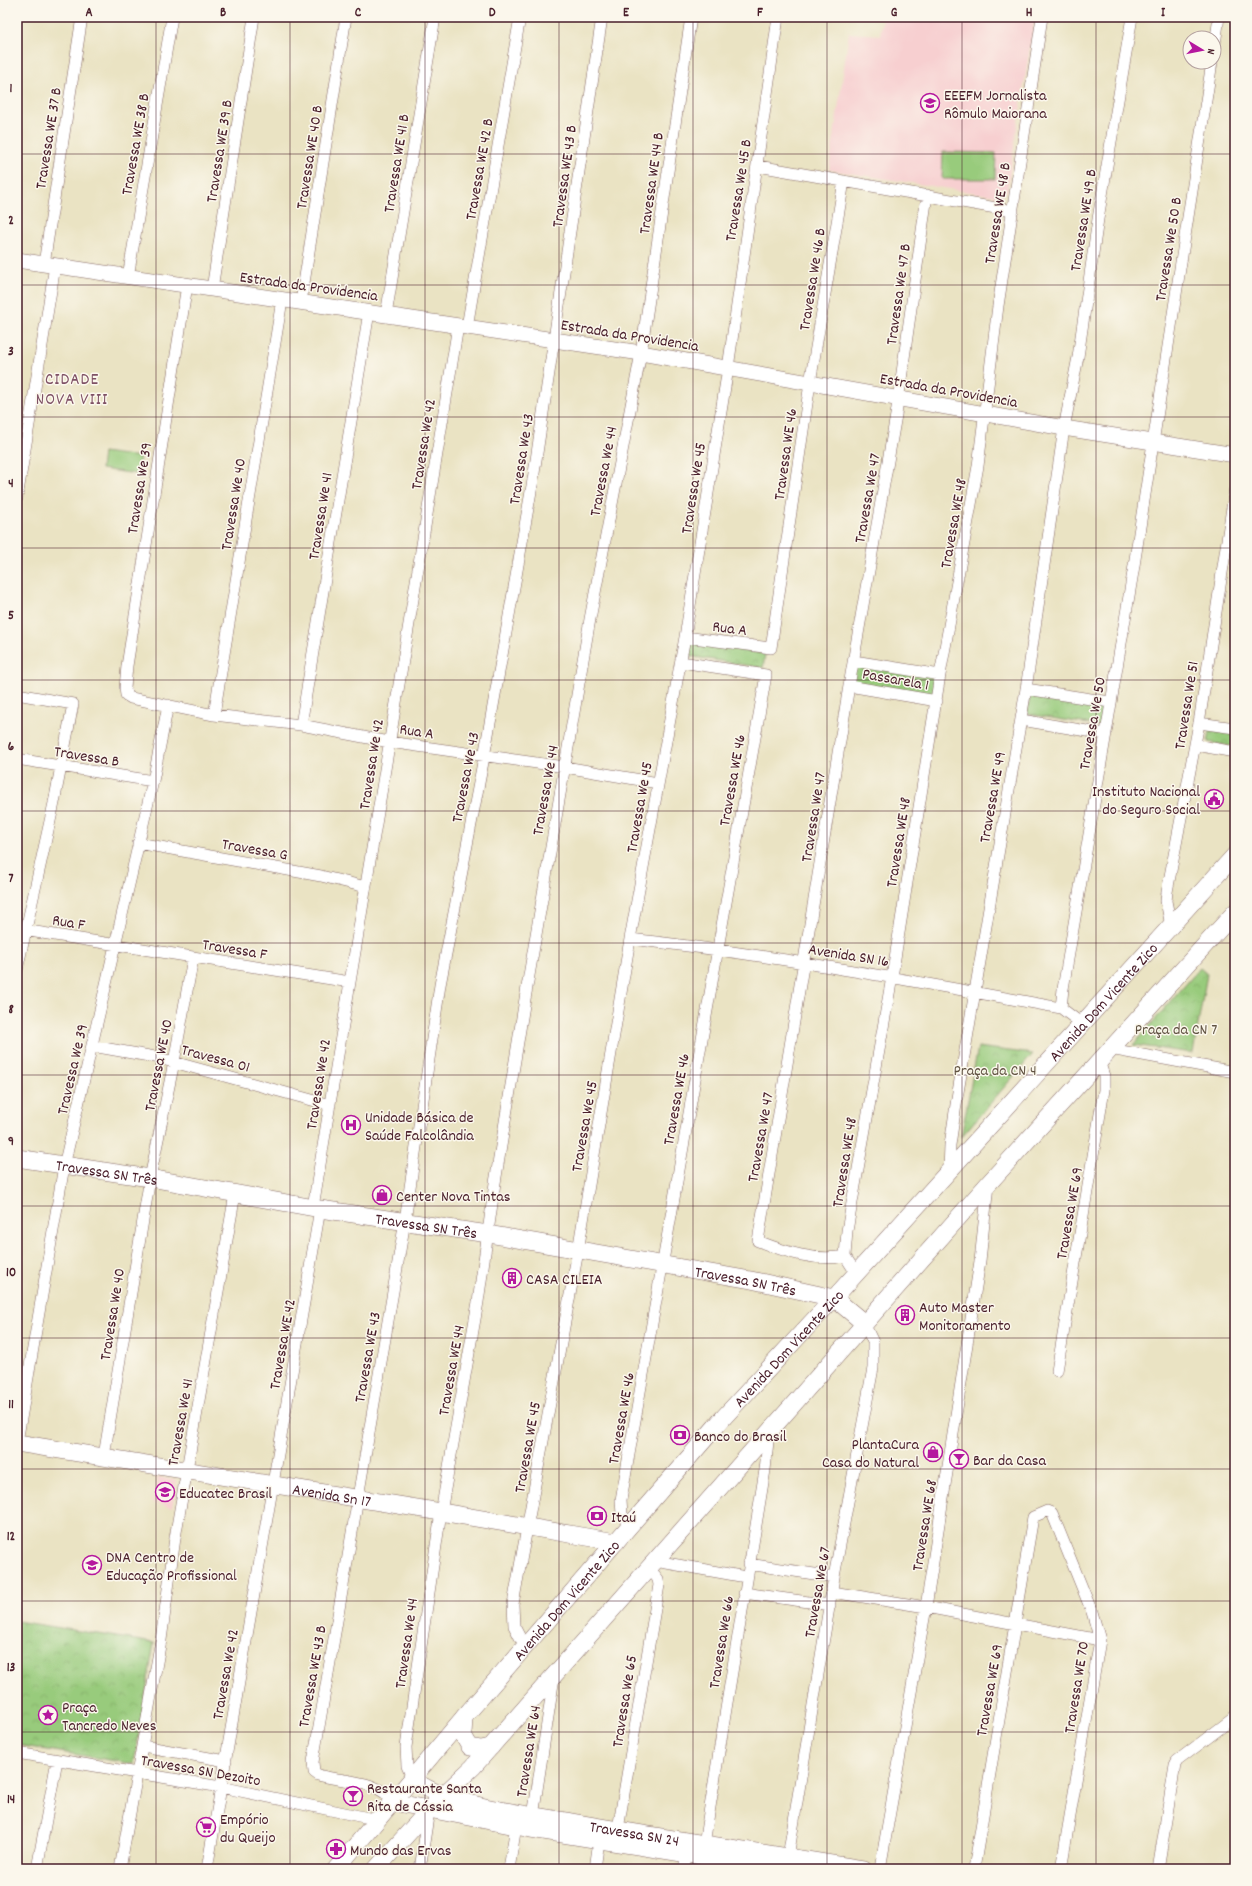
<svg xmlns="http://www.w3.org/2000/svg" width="1252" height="1886" viewBox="0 0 1252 1886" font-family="Dekko,sans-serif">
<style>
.built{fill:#f7cfd0}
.grass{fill:#98cb7b;stroke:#717553}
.park{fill:url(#park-crowns);stroke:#717553}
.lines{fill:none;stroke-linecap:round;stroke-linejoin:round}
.street-casing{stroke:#826460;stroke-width:12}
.secondary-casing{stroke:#826460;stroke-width:16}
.primary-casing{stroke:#826460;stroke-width:18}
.street{stroke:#fff;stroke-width:11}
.secondary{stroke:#fff;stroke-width:15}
.primary{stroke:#fff;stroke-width:17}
.grid{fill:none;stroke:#4a1f2b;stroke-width:1;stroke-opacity:0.55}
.labels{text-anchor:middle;stroke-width:3;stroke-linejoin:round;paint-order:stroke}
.poi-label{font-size:16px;fill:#4a1f2b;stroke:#fbf7ec;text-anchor:start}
.street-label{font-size:16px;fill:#4a1f2b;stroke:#fbf7ec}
.park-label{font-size:16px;fill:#615343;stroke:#fbf7ec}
.neighbourhood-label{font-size:17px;letter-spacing:1px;fill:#7f5165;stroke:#fbf7ec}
.neatline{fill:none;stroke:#4a1f2b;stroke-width:1.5}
.grid-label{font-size:13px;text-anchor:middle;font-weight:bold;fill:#4a1f2b}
</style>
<defs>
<pattern id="park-crowns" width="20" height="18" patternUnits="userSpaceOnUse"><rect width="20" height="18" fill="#98cb7b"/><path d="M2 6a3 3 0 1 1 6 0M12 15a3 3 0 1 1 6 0" fill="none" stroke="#84ae6a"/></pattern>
</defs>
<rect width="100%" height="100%" fill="#fbf7ec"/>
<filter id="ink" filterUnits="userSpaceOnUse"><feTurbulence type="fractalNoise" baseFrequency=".025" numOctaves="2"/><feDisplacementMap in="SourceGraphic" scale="8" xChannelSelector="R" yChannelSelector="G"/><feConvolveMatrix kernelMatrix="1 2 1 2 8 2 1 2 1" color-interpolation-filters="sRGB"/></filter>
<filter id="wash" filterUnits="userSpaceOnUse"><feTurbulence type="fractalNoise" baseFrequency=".012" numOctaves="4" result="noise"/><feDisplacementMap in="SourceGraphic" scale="16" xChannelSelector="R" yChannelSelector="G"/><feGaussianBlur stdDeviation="0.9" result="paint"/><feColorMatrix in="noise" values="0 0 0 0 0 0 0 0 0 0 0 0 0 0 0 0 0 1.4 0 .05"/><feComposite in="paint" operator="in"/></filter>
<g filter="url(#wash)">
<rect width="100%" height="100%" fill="#eae3c3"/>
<path class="built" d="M 883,17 L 1035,17 L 1007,191 L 1001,197 L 829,170 L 849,33 L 880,35 Z
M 158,1477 L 177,1481 L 172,1507 L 153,1503 Z"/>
<path class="grass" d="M 943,152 L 996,153 L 995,179 L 942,179 Z
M 103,452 L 140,457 L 137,474 L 101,469 Z"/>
<path class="park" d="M 691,641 L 765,654 L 763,668 L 689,656 Z
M 854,661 L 940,675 L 937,701 L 849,686 Z
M 1030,696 L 1103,709 L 1101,726 L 1027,714 Z
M 1211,726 L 1235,730 L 1235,747 L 1208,742 Z
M 1200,968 L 1207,974 L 1193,1053 L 1133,1045 Z
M 978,1047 L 1033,1054 L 961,1137 Z
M 17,1621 L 154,1643 L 134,1764 L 17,1745 Z"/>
</g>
<g filter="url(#ink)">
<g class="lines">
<g class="street-casing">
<path id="street" d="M 1214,51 L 1219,17
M 758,166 L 1013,211
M 44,264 L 82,17
M 128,277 L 172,17
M 187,285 L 127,666 L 125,688 L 126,695 L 131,698 L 214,715 L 301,725 L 389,742 L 565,767 L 658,783
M 212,289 L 254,17
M 301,302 L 346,17
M 386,315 L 435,17
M 467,327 L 520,17
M 17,498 L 55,266
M 685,637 L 771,648 L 810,383 L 844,181
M 854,661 L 940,675
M 849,686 L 937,701
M 1026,689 L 1110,702
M 17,694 L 73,704 L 54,803 L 17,970
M 214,715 L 282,300
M 1021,720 L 1105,734
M 1199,723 L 1235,728
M 301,725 L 369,312
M 1195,745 L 1235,752
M 17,759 L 153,781
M 138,843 L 321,876 L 366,887
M 1171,926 L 1166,901 L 1167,892 L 1199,723 L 1235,488
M 17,929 L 350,982
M 630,939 C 775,955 918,982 1061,1008
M 1082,1024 L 1061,1008 L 1063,989 L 1133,572 L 1212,62
M 92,1046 L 155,1057 L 330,1105
M 1110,1049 L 1235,1072
M 949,1171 L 950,1145 L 957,1098 L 1026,689 L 1064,428 L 1078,357 L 1098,219 L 1132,17
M 313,1207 L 458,326
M 845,1256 C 815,1262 786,1252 758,1241 L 849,686 L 896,415 L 927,195
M 856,1273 L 845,1256 L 847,1231 L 892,977 L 940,675 L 978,466 L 998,306 L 1042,17
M 1057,1371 L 1104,1090 L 1104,1076 L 1099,1061
M 17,1442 L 64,1166 L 153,781 L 168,705
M 104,1456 L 150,1178 L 174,1062 L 193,958
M 629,1526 L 622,1514 L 621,1500 L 766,675 L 681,662
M 655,1561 L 746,1577
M 748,1564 L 834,1577
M 832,1592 L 926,1607 L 1100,1640
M 744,1593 L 830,1605
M 525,1647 L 514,1626 L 513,1604 L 578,1251 L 630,939 L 685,637 L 728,368 L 778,17
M 143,1746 L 226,1761
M 17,1753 L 221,1787 L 378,1820
M 412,1778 L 407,1766 L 406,1747 L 441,1512 L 478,1302 L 495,1183 L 525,999 L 590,619 L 641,353 L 691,17
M 393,1802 C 379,1779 341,1782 318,1775 L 314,1772 L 313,1762 L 405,1221 L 440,985 L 484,757 L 533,480 L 602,17
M 532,1823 L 554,1677
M 617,1835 L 659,1585 L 658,1579 L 649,1568
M 703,1850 L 765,1470 L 769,1432
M 787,1863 L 834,1577 L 873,1368 L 873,1342 L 864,1323
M 37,1869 L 57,1760
M 120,1869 L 161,1640 L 175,1538 L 235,1194
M 207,1869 L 320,1209
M 420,1869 L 429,1810
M 509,1869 L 517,1820
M 595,1869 L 600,1833
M 684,1869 L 688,1848
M 880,1869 L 926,1607 L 980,1261 L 988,1185
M 974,1869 L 1033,1517 L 1047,1511 L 1052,1513 L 1092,1612 L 1100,1640 L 1061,1869
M 1158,1869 L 1175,1765 L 1177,1761 L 1235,1717"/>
</g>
<g class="secondary-casing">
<path id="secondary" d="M 17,260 L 641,353 L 1064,428 L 1235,455"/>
</g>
<g class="primary-casing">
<g id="primary">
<path id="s1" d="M 17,1158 L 150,1178 L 320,1209 L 488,1234 L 751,1280 L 834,1298 L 864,1323"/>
<path id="s2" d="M 17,1443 L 441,1512 L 616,1542"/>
<path d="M 464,1717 L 463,1735 L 470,1747 L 481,1749 L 491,1747"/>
<path id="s3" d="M 412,1778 C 441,1805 532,1815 572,1822 C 669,1839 766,1853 863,1869"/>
<path d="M 393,1802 L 531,1829 L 782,1869"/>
<path id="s4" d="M 336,1869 L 464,1717 L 724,1417 L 834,1298 L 1235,855"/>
<path d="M 376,1869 L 436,1802 L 473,1767 L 988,1184 L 1235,912"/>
</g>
</g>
<use href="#street" class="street"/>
<use href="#secondary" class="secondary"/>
<use href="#primary" class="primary"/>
</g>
</g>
<path class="grid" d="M 156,17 L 156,1869M 290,17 L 290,1869M 425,17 L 425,1869M 559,17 L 559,1869M 693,17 L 693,1869M 827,17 L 827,1869M 962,17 L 962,1869M 1096,17 L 1096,1869M 17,154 L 1235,154M 17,285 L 1235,285M 17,417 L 1235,417M 17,548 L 1235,548M 17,680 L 1235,680M 17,811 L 1235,811M 17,943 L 1235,943M 17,1075 L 1235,1075M 17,1206 L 1235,1206M 17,1338 L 1235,1338M 17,1469 L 1235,1469M 17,1601 L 1235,1601M 17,1732 L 1235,1732"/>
<defs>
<g id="school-ring" transform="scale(1)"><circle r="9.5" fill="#fbf7ec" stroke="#b5179e" stroke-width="1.5"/><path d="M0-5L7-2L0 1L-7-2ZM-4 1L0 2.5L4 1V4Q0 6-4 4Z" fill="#b5179e"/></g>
<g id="civic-ring" transform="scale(1)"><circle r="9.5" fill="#fbf7ec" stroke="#b5179e" stroke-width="1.5"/><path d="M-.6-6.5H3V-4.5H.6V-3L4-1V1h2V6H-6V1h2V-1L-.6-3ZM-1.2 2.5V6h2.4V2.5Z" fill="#b5179e"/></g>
<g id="hospital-ring" transform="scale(1)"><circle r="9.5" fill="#fbf7ec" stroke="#b5179e" stroke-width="1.5"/><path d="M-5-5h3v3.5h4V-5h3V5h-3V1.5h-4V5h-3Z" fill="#b5179e"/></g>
<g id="shop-ring" transform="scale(1)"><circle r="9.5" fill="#fbf7ec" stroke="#b5179e" stroke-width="1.5"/><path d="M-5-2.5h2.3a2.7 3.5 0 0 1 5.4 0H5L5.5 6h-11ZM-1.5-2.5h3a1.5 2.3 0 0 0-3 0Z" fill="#b5179e"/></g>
<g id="building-ring" transform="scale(1)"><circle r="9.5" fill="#fbf7ec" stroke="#b5179e" stroke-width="1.5"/><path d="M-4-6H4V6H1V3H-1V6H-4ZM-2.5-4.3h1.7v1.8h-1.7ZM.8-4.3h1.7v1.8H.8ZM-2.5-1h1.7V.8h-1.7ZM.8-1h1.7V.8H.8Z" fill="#b5179e"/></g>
<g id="bank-ring" transform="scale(1)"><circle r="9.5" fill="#fbf7ec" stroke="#b5179e" stroke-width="1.5"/><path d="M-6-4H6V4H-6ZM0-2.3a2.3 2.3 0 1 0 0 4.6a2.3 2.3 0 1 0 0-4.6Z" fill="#b5179e"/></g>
<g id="bar-ring" transform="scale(1)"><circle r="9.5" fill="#fbf7ec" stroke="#b5179e" stroke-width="1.5"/><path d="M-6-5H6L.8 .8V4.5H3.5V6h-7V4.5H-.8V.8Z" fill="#b5179e"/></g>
<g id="university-ring" transform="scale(1)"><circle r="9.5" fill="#fbf7ec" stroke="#b5179e" stroke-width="1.5"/><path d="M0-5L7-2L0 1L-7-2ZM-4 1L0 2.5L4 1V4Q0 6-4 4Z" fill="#b5179e"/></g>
<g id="sight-ring" transform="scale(1)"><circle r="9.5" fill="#fbf7ec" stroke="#b5179e" stroke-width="1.5"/><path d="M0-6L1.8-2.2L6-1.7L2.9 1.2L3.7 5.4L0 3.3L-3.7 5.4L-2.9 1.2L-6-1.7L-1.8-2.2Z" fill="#b5179e"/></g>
<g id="supermarket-ring" transform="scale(1)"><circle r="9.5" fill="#fbf7ec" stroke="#b5179e" stroke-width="1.5"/><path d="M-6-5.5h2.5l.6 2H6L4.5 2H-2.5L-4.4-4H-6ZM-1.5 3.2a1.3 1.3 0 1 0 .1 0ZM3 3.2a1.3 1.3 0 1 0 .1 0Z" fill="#b5179e"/></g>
<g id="pharmacy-ring" transform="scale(1)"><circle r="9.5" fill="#fbf7ec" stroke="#b5179e" stroke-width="1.5"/><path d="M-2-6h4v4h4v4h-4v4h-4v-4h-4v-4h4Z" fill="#b5179e"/></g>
</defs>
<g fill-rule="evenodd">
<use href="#school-ring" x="930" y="103"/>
<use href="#civic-ring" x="1214" y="799"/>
<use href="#hospital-ring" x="351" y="1125"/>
<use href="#shop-ring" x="382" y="1195"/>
<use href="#building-ring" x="512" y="1278"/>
<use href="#building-ring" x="905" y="1315"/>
<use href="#bank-ring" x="680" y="1435"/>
<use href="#shop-ring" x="933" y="1452"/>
<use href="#bar-ring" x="959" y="1459"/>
<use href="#university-ring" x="165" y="1492"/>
<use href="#bank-ring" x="597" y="1516"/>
<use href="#university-ring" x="92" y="1565"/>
<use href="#sight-ring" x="48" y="1715"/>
<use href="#bar-ring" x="353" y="1796"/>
<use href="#supermarket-ring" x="206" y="1827"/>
<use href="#pharmacy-ring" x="336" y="1849"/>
</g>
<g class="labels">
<g class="poi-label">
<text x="944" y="100">EEEFM Jornalista<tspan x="944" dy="18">Rômulo Maiorana</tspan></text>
<text x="1200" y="796" text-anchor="end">Instituto Nacional<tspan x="1200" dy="18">do Seguro Social</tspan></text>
<text x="365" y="1122">Unidade Básica de<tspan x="365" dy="18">Saúde Falcolândia</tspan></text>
<text x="396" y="1201">Center Nova Tintas</text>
<text x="526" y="1284">CASA CILEIA</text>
<text x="919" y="1312">Auto Master<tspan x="919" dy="18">Monitoramento</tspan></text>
<text x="694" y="1441">Banco do Brasil</text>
<text x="919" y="1449" text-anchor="end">PlantaCura<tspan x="919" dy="18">Casa do Natural</tspan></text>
<text x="973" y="1465">Bar da Casa</text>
<text x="179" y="1498">Educatec Brasil</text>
<text x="611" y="1522">Itaú</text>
<text x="106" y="1562">DNA Centro de<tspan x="106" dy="18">Educação Profissional</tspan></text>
<text x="62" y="1712">Praça<tspan x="62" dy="18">Tancredo Neves</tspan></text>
<text x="367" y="1793">Restaurante Santa<tspan x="367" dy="18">Rita de Cássia</tspan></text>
<text x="220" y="1824">Empório<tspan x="220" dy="18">du Queijo</tspan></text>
<text x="350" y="1855">Mundo das Ervas</text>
</g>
<g class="street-label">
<text transform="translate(47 138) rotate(-81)" y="6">Travessa WE 37 B</text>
<text transform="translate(134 144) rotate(-80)" y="6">Travessa WE 38 B</text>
<text transform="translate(218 151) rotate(-81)" y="6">Travessa WE 39 B</text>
<text transform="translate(308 157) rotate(-81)" y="6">Travessa WE 40 B</text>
<text transform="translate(395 163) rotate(-81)" y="6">Travessa WE 41 B</text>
<text transform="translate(478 169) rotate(-80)" y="6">Travessa WE 42 B</text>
<text transform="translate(563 176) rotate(-82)" y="6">Travessa WE 43 B</text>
<text transform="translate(650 183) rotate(-82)" y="6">Travessa WE 44 B</text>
<text transform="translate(737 190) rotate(-81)" y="6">Travessa We 45 B</text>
<text transform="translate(996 213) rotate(-81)" y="6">Travessa WE 48 B</text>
<text transform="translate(1082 220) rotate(-81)" y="6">Travessa WE 49 B</text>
<text transform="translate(1167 249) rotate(-81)" y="6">Travessa We 50 B</text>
<text transform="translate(811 279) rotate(-81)" y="6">Travessa We 46 B</text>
<text transform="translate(309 285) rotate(8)" y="6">Estrada da Providencia</text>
<text transform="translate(897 294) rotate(-82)" y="6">Travessa We 47 B</text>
<text transform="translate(630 334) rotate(9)" y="6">Estrada da Providencia</text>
<text transform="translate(949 389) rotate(10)" y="6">Estrada da Providencia</text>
<text transform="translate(422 444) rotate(-81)" y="6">Travessa We 42</text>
<text transform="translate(784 454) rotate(-82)" y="6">Travessa WE 46</text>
<text transform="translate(520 459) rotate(-81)" y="6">Travessa We 43</text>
<text transform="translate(602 471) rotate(-79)" y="6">Travessa We 44</text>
<text transform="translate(138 488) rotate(-81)" y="6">Travessa We 39</text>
<text transform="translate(692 488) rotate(-81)" y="6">Travessa We 45</text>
<text transform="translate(866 498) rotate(-80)" y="6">Travessa We 47</text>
<text transform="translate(232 504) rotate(-81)" y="6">Travessa We 40</text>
<text transform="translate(319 516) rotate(-81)" y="6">Travessa We 41</text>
<text transform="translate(952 523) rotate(-80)" y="6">Travessa WE 48</text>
<text transform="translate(730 627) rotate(7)" y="6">Rua A</text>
<text transform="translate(896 678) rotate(10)" y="6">Passarela 1</text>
<text transform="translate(1185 705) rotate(-81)" y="6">Travessa We 51</text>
<text transform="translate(1091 723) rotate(-80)" y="6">Travessa We 50</text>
<text transform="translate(417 730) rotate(9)" y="6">Rua A</text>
<text transform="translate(87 755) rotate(9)" y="6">Travessa B</text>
<text transform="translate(370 764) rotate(-81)" y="6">Travessa We 42</text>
<text transform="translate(464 777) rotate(-79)" y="6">Travessa We 43</text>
<text transform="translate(731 780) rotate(-80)" y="6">Travessa WE 46</text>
<text transform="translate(544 790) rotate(-80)" y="6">Travessa We 44</text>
<text transform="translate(991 797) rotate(-80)" y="6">Travessa WE 49</text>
<text transform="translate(638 807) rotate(-80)" y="6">Travessa We 45</text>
<text transform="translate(812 817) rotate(-81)" y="6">Travessa We 47</text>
<text transform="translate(897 842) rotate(-81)" y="6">Travessa WE 48</text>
<text transform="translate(255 848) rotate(10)" y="6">Travessa G</text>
<text transform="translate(69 921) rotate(9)" y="6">Rua F</text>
<text transform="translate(235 948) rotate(9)" y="6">Travessa F</text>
<text transform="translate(849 954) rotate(9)" y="6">Avenida SN 16</text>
<text dy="6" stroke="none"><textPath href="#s4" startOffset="1158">Avenida Dom Vicente Zico</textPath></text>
<text transform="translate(216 1057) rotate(15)" y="6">Travessa 01</text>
<text transform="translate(157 1065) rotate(-79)" y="6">Travessa WE 40</text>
<text transform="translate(71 1069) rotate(-77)" y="6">Travessa We 39</text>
<text transform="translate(317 1084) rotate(-81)" y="6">Travessa We 42</text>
<text transform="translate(675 1099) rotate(-80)" y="6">Travessa WE 46</text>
<text transform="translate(583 1126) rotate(-80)" y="6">Travessa We 45</text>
<text transform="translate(759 1137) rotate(-80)" y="6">Travessa We 47</text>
<text transform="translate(843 1162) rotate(-81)" y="6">Travessa WE 48</text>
<text dy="6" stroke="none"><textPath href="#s1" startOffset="91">Travessa SN Três</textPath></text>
<text transform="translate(1068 1213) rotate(-80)" y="6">Travessa WE 69</text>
<text dy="6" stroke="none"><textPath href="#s1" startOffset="415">Travessa SN Três</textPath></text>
<text dy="6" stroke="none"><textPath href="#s1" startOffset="739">Travessa SN Três</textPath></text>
<text transform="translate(111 1314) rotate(-81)" y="6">Travessa We 40</text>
<text transform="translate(281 1344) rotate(-80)" y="6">Travessa WE 42</text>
<text dy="6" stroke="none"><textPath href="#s4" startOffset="690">Avenida Dom Vicente Zico</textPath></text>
<text transform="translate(366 1357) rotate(-80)" y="6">Travessa WE 43</text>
<text transform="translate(450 1370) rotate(-80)" y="6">Travessa WE 44</text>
<text transform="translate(620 1418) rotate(-80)" y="6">Travessa WE 46</text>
<text transform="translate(179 1422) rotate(-80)" y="6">Travessa We 41</text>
<text transform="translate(526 1447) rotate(-80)" y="6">Travessa WE 45</text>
<text dy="6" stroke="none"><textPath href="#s2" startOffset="319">Avenida Sn 17</textPath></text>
<text transform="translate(923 1525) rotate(-81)" y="6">Travessa WE 68</text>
<text transform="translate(816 1592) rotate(-80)" y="6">Travessa We 67</text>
<text dy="6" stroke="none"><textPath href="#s4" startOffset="354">Avenida Dom Vicente Zico</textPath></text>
<text transform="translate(720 1642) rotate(-81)" y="6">Travessa We 66</text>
<text transform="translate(405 1643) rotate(-82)" y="6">Travessa We 44</text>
<text transform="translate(224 1674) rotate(-80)" y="6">Travessa We 42</text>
<text transform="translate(311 1676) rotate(-80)" y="6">Travessa WE 43 B</text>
<text transform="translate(1075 1687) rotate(-81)" y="6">Travessa WE 70</text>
<text transform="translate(988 1690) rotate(-80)" y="6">Travessa WE 69</text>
<text transform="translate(623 1701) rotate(-81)" y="6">Travessa We 65</text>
<text transform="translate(527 1751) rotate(-81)" y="6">Travessa WE 64</text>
<text transform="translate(201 1769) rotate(10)" y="6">Travessa SN Dezoito</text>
<text dy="6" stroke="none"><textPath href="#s3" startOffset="231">Travessa SN 24</textPath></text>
</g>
<g class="park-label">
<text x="1176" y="1034">Praça da CN 7</text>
<text x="995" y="1075">Praça da CN 4</text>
</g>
<g class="neighbourhood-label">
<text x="72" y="384">CIDADE<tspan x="72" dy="20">NOVA VIII</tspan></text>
</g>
</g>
<rect width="1252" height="1886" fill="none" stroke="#fbf7ec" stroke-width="44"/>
<g transform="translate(1202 50) rotate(100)"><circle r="19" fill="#fbf7ec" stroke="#b4a19f"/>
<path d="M0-3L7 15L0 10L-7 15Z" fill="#b5179e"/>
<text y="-6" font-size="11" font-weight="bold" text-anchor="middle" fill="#4a1f2b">N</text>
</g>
<rect x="22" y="22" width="1208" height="1842" class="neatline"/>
<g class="grid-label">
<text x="89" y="16">A</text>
<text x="223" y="16">B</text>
<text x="358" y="16">C</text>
<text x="492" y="16">D</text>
<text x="626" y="16">E</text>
<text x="760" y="16">F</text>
<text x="894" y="16">G</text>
<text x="1029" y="16">H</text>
<text x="1163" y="16">I</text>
<text x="11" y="92">1</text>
<text x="11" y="224">2</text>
<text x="11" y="355">3</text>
<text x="11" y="487">4</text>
<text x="11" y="619">5</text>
<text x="11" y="750">6</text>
<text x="11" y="882">7</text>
<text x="11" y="1013">8</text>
<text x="11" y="1145">9</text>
<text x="11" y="1276">10</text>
<text x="11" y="1408">11</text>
<text x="11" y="1540">12</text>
<text x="11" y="1671">13</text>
<text x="11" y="1803">14</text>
</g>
</svg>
